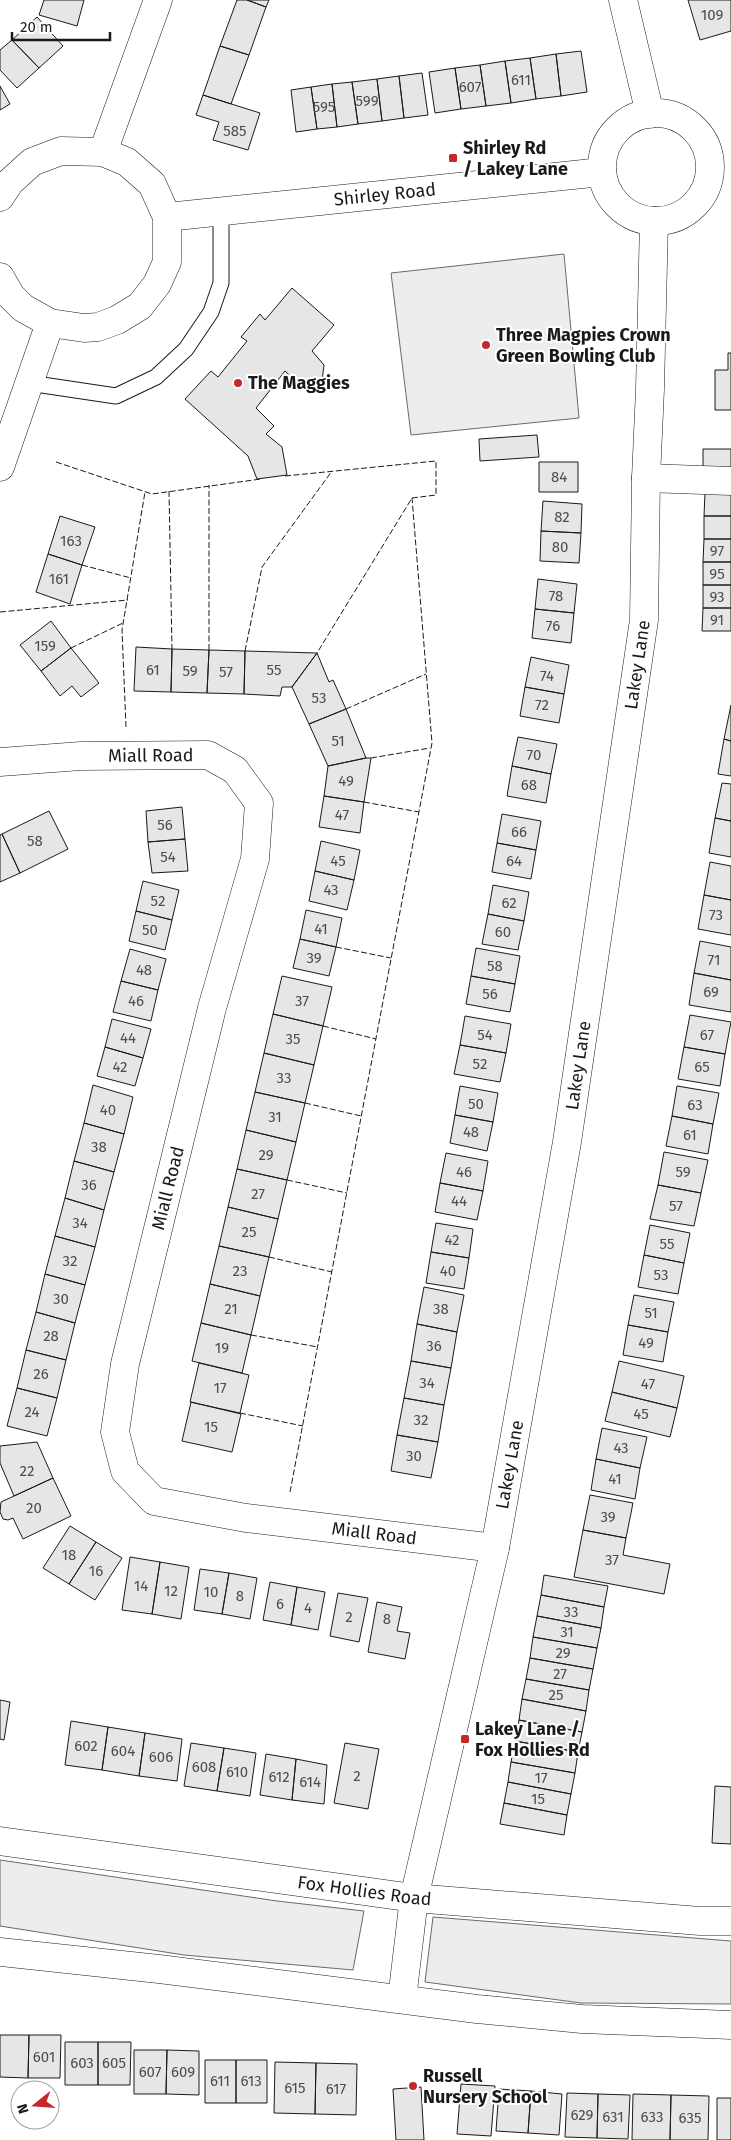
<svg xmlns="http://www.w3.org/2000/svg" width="731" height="2140" viewBox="0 0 731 2140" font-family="'Fira Sans',sans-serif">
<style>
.built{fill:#ededed;stroke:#6a6a6a}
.building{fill:#e6e6e6;stroke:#1a1a1a}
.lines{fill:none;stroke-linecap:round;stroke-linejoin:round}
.service-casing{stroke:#1a1a1a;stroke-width:17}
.minor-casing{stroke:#1a1a1a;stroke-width:29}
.tertiary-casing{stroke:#1a1a1a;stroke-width:29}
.primary-casing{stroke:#1a1a1a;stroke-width:29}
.service{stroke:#fff;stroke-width:15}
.minor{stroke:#fff;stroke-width:28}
.tertiary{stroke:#fff;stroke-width:28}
.primary{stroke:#fff;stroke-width:28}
.fence{stroke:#1a1a1a;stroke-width:1;stroke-dasharray:6 2.5;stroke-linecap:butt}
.poi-dot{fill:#c62828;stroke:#fff;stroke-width:2}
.labels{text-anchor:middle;stroke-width:4;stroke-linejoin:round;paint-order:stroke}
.number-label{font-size:15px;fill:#4d4d4d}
.poi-label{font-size:18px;font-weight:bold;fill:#1a1a1a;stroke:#fff;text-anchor:start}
.street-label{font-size:18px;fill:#1a1a1a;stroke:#fff}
</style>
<rect width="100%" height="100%" fill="#fff"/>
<path class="built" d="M 564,254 L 579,418 L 411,435 L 391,273 Z
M 0,1860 L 277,1901 L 364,1911 L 353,1970 L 184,1955 L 0,1926 Z
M 433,1917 L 731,1941 L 731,2004 L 581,2003 L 425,1982 Z"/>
<path class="building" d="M 44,0 L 84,0 L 77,26 L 39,15 Z
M 237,0 L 247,0 L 266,7 L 249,55 L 220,46 Z
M 247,0 L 269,0 L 266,7 Z
M 688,0 L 731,0 L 731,31 L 700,40 Z
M 37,17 L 63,46 L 39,68 L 12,40 Z
M 12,40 L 39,68 L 17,88 L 0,70 L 0,50 Z
M 220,46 L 249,55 L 231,104 L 203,95 Z
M 581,51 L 587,92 L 561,96 L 556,54 Z
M 556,54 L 561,96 L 536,99 L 530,58 Z
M 530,58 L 536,99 L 511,103 L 505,61 Z
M 505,61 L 511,103 L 486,106 L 480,65 Z
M 480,65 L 486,106 L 461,109 L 455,68 Z
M 455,68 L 461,109 L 435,113 L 429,72 Z
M 422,73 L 428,115 L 404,118 L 399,76 Z
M 399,76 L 404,118 L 382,121 L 377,79 Z
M 377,79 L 382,121 L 358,124 L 352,82 Z
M 352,82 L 358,124 L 337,127 L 332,84 Z
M 332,84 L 337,127 L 317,129 L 311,87 Z
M 0,86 L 10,104 L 0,110 Z
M 311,87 L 317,129 L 296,132 L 291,90 Z
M 203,95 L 260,113 L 248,150 L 213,140 L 219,122 L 196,115 Z
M 292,288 L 334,325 L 312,351 L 324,365 L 322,381 L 317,385 L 301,386 L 285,371 L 256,408 L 274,426 L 266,434 L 282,447 L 287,475 L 257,479 L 248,456 L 185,399 L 211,371 L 218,377 L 247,341 L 241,337 L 260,314 L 265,320 Z
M 728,353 L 731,353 L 731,410 L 715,410 L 715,370 L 728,370 Z
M 537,435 L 539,457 L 480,461 L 479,439 Z
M 703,449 L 731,449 L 731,468 L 703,468 Z
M 539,462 L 578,462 L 578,492 L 539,492 Z
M 705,493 L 731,493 L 731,516 L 704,516 Z
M 543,501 L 582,504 L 581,533 L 541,531 Z
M 60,516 L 95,527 L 82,565 L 48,554 Z
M 704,516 L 731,516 L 731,539 L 704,539 Z
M 541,531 L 581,533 L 579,563 L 540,561 Z
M 704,539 L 731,539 L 731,562 L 703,562 Z
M 48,554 L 82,565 L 70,604 L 36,592 Z
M 703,562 L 731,562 L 731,585 L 703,585 Z
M 538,579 L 577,584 L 574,613 L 535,609 Z
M 703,585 L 731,585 L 731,608 L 703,608 Z
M 703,608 L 731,608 L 731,631 L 702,631 Z
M 535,609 L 574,613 L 571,643 L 532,638 Z
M 51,621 L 71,648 L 41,671 L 20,645 Z
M 136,647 L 172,649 L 171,692 L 134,691 Z
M 71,648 L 99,683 L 81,697 L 72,686 L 60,696 L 41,671 Z
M 172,649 L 209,650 L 207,693 L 171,692 Z
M 209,650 L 245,651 L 244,694 L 207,693 Z
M 245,651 L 317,653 L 292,687 L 282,687 L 280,696 L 244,694 Z
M 317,653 L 329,682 L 333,680 L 346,709 L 309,724 L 292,687 Z
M 531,657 L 569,665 L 564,694 L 525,687 Z
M 525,687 L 564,694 L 559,723 L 520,716 Z
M 731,705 L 731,741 L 724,739 Z
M 346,709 L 366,758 L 328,766 L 309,724 Z
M 518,737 L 557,744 L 551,774 L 512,766 Z
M 724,739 L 731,741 L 731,776 L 718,774 Z
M 366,758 L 371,758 L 364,802 L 324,796 L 328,766 Z
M 512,766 L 551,774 L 546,803 L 507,796 Z
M 722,783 L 731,784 L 731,821 L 715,818 Z
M 324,796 L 364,802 L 360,833 L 319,827 Z
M 182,807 L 185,839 L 148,842 L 146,811 Z
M 49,811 L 68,849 L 20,873 L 2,834 Z
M 502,814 L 541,821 L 536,850 L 497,843 Z
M 715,818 L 731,821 L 731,857 L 709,853 Z
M 2,834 L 20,873 L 0,882 L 0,835 Z
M 185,839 L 188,871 L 152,873 L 148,842 Z
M 321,841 L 360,850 L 354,880 L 315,871 Z
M 497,843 L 536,850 L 531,879 L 492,872 Z
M 710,862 L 731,866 L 731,900 L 704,895 Z
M 315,871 L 354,880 L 347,910 L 309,901 Z
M 143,881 L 179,890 L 172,920 L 136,911 Z
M 493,885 L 529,892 L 524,921 L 488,914 Z
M 704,895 L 731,900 L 731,935 L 698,929 Z
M 306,910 L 342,918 L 336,947 L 300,939 Z
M 136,911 L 172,920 L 165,950 L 129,941 Z
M 488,914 L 524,921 L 518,950 L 482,944 Z
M 300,939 L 336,947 L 329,976 L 293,968 Z
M 700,941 L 731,947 L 731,980 L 694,973 Z
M 476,948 L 520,956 L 515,984 L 471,976 Z
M 130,949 L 166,959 L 158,990 L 121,981 Z
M 694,973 L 731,980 L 731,1012 L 689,1005 Z
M 282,976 L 332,987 L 323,1026 L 273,1014 Z
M 471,976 L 515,984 L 510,1012 L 466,1004 Z
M 121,981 L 158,990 L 151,1021 L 113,1012 Z
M 273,1014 L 323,1026 L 314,1065 L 264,1053 Z
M 690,1015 L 731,1022 L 725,1054 L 684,1047 Z
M 465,1016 L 511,1024 L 506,1053 L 460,1045 Z
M 112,1019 L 151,1029 L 143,1058 L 105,1047 Z
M 460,1045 L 506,1053 L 500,1082 L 454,1074 Z
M 105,1047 L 143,1058 L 135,1086 L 97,1076 Z
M 684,1047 L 725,1054 L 720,1086 L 678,1079 Z
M 264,1053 L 314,1065 L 305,1103 L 255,1092 Z
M 93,1085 L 133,1097 L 124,1134 L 84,1123 Z
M 460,1086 L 498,1093 L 493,1122 L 455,1115 Z
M 677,1086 L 719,1093 L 713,1124 L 672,1116 Z
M 255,1092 L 305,1103 L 296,1142 L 246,1130 Z
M 455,1115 L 493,1122 L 487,1151 L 450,1143 Z
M 672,1116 L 713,1124 L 708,1154 L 666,1146 Z
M 84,1123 L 124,1134 L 114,1172 L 74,1161 Z
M 246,1130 L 296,1142 L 287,1180 L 237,1169 Z
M 664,1152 L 708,1160 L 701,1193 L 658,1185 Z
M 446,1153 L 488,1161 L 483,1191 L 440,1183 Z
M 74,1161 L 114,1172 L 104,1210 L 65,1198 Z
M 237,1169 L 287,1180 L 278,1219 L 228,1207 Z
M 440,1183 L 483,1191 L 477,1220 L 435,1212 Z
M 658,1185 L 701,1193 L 694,1226 L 650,1219 Z
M 65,1198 L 104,1210 L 95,1247 L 55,1236 Z
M 228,1207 L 278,1219 L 269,1257 L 219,1246 Z
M 436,1223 L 473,1229 L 469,1258 L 431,1252 Z
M 650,1225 L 690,1233 L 684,1263 L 644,1255 Z
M 55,1236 L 95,1247 L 85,1285 L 45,1274 Z
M 219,1246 L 269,1257 L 260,1296 L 210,1284 Z
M 431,1252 L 469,1258 L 464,1289 L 426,1283 Z
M 644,1255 L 684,1263 L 678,1294 L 638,1287 Z
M 45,1274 L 85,1285 L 75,1323 L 36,1312 Z
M 210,1284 L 260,1296 L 251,1335 L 201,1323 Z
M 424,1287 L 464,1295 L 457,1332 L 417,1324 Z
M 634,1295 L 674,1302 L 668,1332 L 628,1325 Z
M 36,1312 L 75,1323 L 66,1360 L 26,1350 Z
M 201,1323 L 251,1335 L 242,1373 L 192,1361 Z
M 417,1324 L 457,1332 L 451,1368 L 411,1361 Z
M 628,1325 L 668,1332 L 663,1362 L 623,1355 Z
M 26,1350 L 66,1360 L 57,1398 L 17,1388 Z
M 411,1361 L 451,1368 L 444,1405 L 404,1398 Z
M 619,1361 L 684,1376 L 677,1408 L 612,1392 Z
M 199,1363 L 249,1375 L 240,1413 L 190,1402 Z
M 17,1388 L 57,1398 L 47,1436 L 7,1426 Z
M 612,1392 L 677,1408 L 670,1437 L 605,1421 Z
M 404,1398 L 444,1405 L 438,1442 L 397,1435 Z
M 191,1402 L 241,1414 L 232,1452 L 182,1441 Z
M 602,1428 L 647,1437 L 640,1468 L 596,1459 Z
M 397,1435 L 438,1442 L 431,1478 L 391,1471 Z
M 37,1442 L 53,1478 L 14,1496 L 0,1463 L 0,1446 Z
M 596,1459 L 640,1468 L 635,1499 L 591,1490 Z
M 53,1478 L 71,1516 L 23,1539 L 13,1518 L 8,1520 L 3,1519 L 0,1512 L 1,1502 Z
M 590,1495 L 633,1503 L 626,1538 L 583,1530 Z
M 70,1526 L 96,1542 L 69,1584 L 43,1568 Z
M 583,1530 L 626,1538 L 623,1555 L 670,1564 L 664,1594 L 574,1577 Z
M 96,1542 L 122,1558 L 95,1600 L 69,1584 Z
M 130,1557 L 160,1562 L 152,1614 L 122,1610 Z
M 160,1562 L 189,1567 L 181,1619 L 152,1614 Z
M 200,1569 L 229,1573 L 222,1614 L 194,1610 Z
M 229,1573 L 257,1578 L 250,1619 L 222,1614 Z
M 544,1575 L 608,1586 L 604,1607 L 541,1595 Z
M 270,1582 L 297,1587 L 291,1625 L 263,1620 Z
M 297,1587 L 325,1592 L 318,1630 L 291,1625 Z
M 338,1593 L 368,1598 L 359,1642 L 330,1636 Z
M 541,1595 L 604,1607 L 601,1628 L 537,1616 Z
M 377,1602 L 402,1607 L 397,1631 L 410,1633 L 405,1659 L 368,1652 Z
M 537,1616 L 601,1628 L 597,1648 L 533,1637 Z
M 533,1637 L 597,1648 L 593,1669 L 530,1658 Z
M 530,1658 L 593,1669 L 589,1690 L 526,1679 Z
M 526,1679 L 589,1690 L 586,1711 L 522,1699 Z
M 522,1699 L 586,1711 L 582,1732 L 519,1720 Z
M 0,1700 L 10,1702 L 4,1740 L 0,1739 Z
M 519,1720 L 582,1732 L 578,1752 L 515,1741 Z
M 71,1721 L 108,1727 L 102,1770 L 65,1765 Z
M 108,1727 L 145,1733 L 139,1776 L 102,1770 Z
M 145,1733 L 182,1739 L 177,1781 L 139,1776 Z
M 515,1741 L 578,1752 L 575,1773 L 511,1762 Z
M 191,1743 L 224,1748 L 217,1791 L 184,1786 Z
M 345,1743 L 379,1749 L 368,1809 L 334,1803 Z
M 224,1748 L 256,1753 L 250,1796 L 217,1791 Z
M 266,1754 L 296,1759 L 292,1800 L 260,1795 Z
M 296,1759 L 327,1765 L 324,1804 L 292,1800 Z
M 511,1762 L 575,1773 L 571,1794 L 508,1782 Z
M 508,1782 L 571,1794 L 567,1815 L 504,1803 Z
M 715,1786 L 731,1787 L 731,1844 L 712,1843 Z
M 504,1803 L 567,1815 L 564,1835 L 500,1824 Z
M 0,2035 L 29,2035 L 28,2078 L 0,2077 Z
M 29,2035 L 61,2035 L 60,2078 L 28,2078 Z
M 65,2042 L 98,2042 L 98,2085 L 65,2085 Z
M 98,2042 L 131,2042 L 130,2085 L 98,2085 Z
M 134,2050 L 167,2050 L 166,2094 L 134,2094 Z
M 167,2050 L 199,2051 L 199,2095 L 166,2094 Z
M 205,2060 L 236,2060 L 236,2103 L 205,2103 Z
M 236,2060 L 267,2060 L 267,2103 L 236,2103 Z
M 275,2062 L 316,2063 L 315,2114 L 274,2113 Z
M 316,2063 L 357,2064 L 356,2115 L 315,2114 Z
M 461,2084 L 495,2086 L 491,2136 L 457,2134 Z
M 421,2087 L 424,2140 L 396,2140 L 393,2089 Z
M 499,2089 L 531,2091 L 528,2133 L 496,2131 Z
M 531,2091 L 562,2094 L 559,2135 L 528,2133 Z
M 567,2093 L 598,2094 L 597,2138 L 565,2137 Z
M 598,2094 L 630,2095 L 628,2139 L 597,2138 Z
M 633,2094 L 671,2095 L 670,2140 L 632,2140 Z
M 671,2095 L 709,2096 L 708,2140 L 670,2140 Z
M 717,2098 L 731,2098 L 731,2140 L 717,2140 Z"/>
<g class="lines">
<g class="service-casing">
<path id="service" d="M 29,383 L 116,396 L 156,377 L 186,349 L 211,312 L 221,283 L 221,212"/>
</g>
<g class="minor-casing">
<g id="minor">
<path d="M 646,478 L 731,481"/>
<path id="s1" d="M 0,762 L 81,756 L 208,755 L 235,770 L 259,803 L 255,859 L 212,1008 L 125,1364 L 115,1432 L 125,1471 L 154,1501 L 246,1518 L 495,1548"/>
</g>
</g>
<g class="tertiary-casing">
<g id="tertiary">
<path d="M 623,0 L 650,114"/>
<circle cx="656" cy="167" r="54"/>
<path d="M 103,152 L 158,0"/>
<path d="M 0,197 L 10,182 L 32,162 L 61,151 L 103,152 L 127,162 L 152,184 L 167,217 L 167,262 L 157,284 L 140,306 L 117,320 L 98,327 L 84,328 L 50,323 L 23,308 L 11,296 L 0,277"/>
<path id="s2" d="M 167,217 L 602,172"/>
<path d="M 0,467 L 50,323"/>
<path id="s3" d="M 414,1898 L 495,1548 L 567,1142 L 644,620 L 646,478 L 650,389 L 654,221"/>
</g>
</g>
<g class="primary-casing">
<g id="primary">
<path id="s4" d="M 0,1841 L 414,1898 L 700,1921 L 731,1921"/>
<path d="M 0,1952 L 159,1969 L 477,2009 L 582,2019 L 731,2025"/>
<path d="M 402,1999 L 414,1898"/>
</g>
</g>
<use href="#service" class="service"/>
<use href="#minor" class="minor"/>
<use href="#tertiary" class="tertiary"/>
<use href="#primary" class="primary"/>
<path class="fence" d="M 56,462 L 152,494 L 261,479
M 285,476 L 436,461 L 436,495 L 412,498 L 317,653
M 169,491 L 172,649
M 82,565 L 131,578
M 0,612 L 128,600
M 71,648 L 123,623
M 209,650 L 209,485
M 245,651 L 262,567 L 332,471
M 346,709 L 426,674
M 126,727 L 122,630 L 145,492
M 371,758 L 430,748
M 364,802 L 419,812
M 336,947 L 391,958
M 323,1026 L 376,1039
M 305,1103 L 361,1116
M 287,1180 L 347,1193
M 269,1257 L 332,1272
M 251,1335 L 318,1347
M 240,1413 L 303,1426
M 290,1492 L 432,743 L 412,498"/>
</g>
<g class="poi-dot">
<rect x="448" y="153" width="10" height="10" rx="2.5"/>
<circle cx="486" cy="345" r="5"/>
<circle cx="238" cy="383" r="5"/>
<rect x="460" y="1734" width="10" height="10" rx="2.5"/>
<circle cx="413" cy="2086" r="5"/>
</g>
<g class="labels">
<g class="number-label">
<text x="712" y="20">109</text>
<text x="521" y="85">611</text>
<text x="470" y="92">607</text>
<text x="367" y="106">599</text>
<text x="324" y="112">595</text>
<text x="235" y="136">585</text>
<text x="559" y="482">84</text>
<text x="562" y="522">82</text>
<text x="71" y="546">163</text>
<text x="560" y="552">80</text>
<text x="717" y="556">97</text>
<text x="717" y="579">95</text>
<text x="59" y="584">161</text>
<text x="556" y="601">78</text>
<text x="717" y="602">93</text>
<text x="717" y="625">91</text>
<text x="553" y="631">76</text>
<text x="45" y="651">159</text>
<text x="153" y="675">61</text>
<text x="274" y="675">55</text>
<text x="190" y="676">59</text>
<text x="226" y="677">57</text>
<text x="547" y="681">74</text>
<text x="319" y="703">53</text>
<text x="542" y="710">72</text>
<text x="338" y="746">51</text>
<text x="534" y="760">70</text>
<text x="346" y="786">49</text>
<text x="529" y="790">68</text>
<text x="342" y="820">47</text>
<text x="165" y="830">56</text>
<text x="519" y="837">66</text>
<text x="35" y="846">58</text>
<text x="168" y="862">54</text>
<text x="338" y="866">45</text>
<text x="514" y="866">64</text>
<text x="331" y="895">43</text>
<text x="158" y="906">52</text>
<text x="509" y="908">62</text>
<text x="716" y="920">73</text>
<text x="321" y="934">41</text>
<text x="150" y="935">50</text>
<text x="503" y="937">60</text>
<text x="314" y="963">39</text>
<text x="714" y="965">71</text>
<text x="495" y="971">58</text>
<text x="144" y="975">48</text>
<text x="711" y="997">69</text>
<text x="490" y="999">56</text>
<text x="136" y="1006">46</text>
<text x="302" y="1006">37</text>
<text x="485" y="1040">54</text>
<text x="707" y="1040">67</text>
<text x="128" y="1043">44</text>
<text x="293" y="1044">35</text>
<text x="480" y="1069">52</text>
<text x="120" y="1072">42</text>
<text x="702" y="1072">65</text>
<text x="284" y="1083">33</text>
<text x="476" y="1109">50</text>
<text x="695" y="1110">63</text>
<text x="108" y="1115">40</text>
<text x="275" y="1122">31</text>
<text x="471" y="1137">48</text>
<text x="690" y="1140">61</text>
<text x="99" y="1152">38</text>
<text x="266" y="1160">29</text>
<text x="464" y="1177">46</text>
<text x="683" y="1177">59</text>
<text x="89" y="1190">36</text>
<text x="258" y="1199">27</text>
<text x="459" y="1206">44</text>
<text x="676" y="1211">57</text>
<text x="80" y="1228">34</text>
<text x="249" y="1237">25</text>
<text x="452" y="1245">42</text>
<text x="667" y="1249">55</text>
<text x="70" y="1266">32</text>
<text x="240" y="1276">23</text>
<text x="448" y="1276">40</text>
<text x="661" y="1280">53</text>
<text x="61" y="1304">30</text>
<text x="231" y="1314">21</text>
<text x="441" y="1314">38</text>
<text x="651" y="1318">51</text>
<text x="51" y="1341">28</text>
<text x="646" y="1348">49</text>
<text x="434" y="1351">36</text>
<text x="222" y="1353">19</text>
<text x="41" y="1379">26</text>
<text x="427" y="1388">34</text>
<text x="648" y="1389">47</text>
<text x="220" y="1393">17</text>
<text x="32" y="1417">24</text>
<text x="641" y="1419">45</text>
<text x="421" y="1425">32</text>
<text x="211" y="1432">15</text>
<text x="621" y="1453">43</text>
<text x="414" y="1461">30</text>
<text x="27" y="1476">22</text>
<text x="615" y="1484">41</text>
<text x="34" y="1513">20</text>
<text x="608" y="1522">39</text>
<text x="69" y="1560">18</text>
<text x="612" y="1565">37</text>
<text x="96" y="1576">16</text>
<text x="141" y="1591">14</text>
<text x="171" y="1596">12</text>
<text x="211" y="1597">10</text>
<text x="240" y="1601">8</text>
<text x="280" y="1609">6</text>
<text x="308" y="1613">4</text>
<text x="571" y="1617">33</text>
<text x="349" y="1622">2</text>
<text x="387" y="1624">8</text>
<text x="567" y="1637">31</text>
<text x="563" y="1658">29</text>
<text x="560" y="1679">27</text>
<text x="556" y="1700">25</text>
<text x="86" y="1751">602</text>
<text x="123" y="1756">604</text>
<text x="161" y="1762">606</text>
<text x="204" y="1772">608</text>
<text x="237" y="1777">610</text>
<text x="357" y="1781">2</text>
<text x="279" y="1782">612</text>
<text x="541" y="1783">17</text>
<text x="310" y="1787">614</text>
<text x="538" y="1804">15</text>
<text x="44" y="2062">601</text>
<text x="82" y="2068">603</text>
<text x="114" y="2068">605</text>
<text x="150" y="2077">607</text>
<text x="183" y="2077">609</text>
<text x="220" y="2086">611</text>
<text x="251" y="2086">613</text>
<text x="295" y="2093">615</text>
<text x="336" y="2094">617</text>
<text x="582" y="2120">629</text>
<text x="613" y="2122">631</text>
<text x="652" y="2122">633</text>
<text x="690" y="2123">635</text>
</g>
<g class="poi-label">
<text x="463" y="154">Shirley Rd<tspan x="463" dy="21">/ Lakey Lane</tspan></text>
<text x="496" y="341">Three Magpies Crown<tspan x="496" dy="21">Green Bowling Club</tspan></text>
<text x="248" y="389">The Maggies</text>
<text x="475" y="1735">Lakey Lane /<tspan x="475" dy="21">Fox Hollies Rd</tspan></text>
<text x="423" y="2082">Russell<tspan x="423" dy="21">Nursery School</tspan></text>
</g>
<g class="street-label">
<text dy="6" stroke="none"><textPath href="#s2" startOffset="219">Shirley Road</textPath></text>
<text dy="6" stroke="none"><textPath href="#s3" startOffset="1254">Lakey Lane</textPath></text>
<text dy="6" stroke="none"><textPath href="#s1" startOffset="151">Miall Road</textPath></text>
<text dy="6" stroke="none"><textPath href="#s3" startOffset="849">Lakey Lane</textPath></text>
<text transform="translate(168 1188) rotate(-76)" y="6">Miall Road</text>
<text dy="6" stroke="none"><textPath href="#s3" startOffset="444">Lakey Lane</textPath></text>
<text dy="6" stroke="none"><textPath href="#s1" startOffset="1231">Miall Road</textPath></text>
<text dy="6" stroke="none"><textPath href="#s4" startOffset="368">Fox Hollies Road</textPath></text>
</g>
</g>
<g transform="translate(35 2105) rotate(253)"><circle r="24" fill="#ffffff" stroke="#a3a3a3"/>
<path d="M0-4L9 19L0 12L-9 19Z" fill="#c62828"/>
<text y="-8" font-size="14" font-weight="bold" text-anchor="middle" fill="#1a1a1a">N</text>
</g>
<path d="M12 32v8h98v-8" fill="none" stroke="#1a1a1a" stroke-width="2.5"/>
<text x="20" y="32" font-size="15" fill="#1a1a1a" stroke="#ffffff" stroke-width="4" paint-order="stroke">20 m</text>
</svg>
